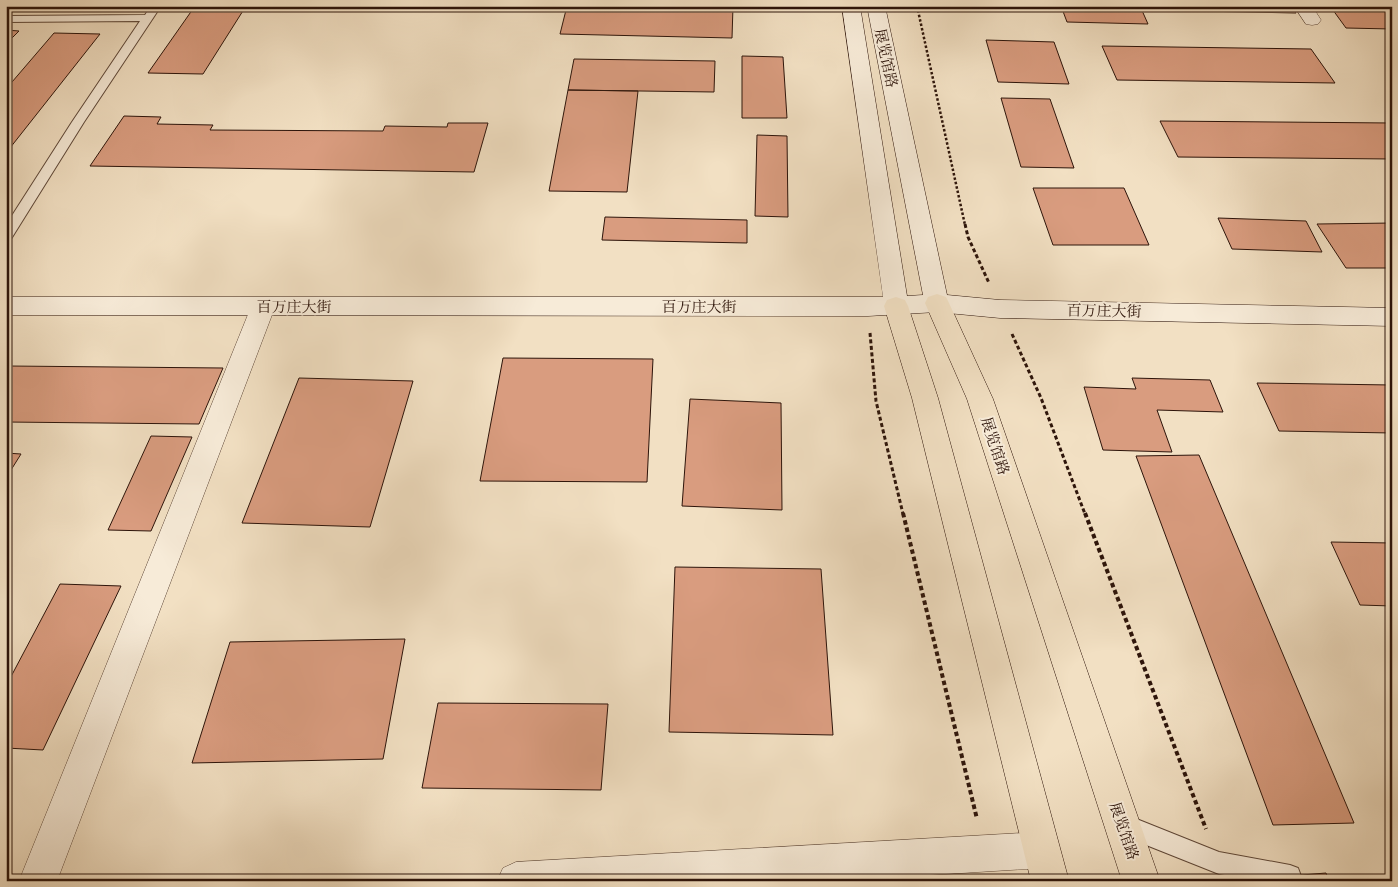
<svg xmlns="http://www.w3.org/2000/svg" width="1398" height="887" viewBox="0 0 1398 887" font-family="'IM FELL English','Noto Serif SC',serif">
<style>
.building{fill:#d99c7f;stroke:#2d140a}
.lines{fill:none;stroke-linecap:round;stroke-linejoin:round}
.lane-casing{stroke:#5e4738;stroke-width:2}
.street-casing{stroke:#5e4738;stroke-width:1}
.secondary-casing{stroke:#2d140a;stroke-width:1}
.primary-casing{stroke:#2d140a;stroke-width:1}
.path-far2{stroke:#2d140a;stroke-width:2.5;stroke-dasharray:2.5 2;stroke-linecap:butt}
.path-far1{stroke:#2d140a;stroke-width:3;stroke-dasharray:4 2.5;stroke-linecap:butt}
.path{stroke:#2d140a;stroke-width:4;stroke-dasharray:4.5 3;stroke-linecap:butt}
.lane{fill:#f7ebd8;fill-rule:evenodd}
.street{fill:#f7ebd8;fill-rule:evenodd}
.secondary{fill:#f7ebd8;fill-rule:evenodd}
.primary{fill:#f2e0c3;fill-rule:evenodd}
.labels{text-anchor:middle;stroke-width:4;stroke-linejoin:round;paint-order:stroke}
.street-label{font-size:15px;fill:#2d140a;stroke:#f7ebd8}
</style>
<rect width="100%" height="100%" fill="#f2e0c3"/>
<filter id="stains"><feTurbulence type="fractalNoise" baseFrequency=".004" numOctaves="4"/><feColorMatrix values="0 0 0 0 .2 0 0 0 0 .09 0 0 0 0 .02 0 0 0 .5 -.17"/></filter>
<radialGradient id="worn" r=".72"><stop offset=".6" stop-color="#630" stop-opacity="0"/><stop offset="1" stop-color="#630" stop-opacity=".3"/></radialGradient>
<path class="building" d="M 195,6 L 246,6 L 203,74 L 148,73 Z
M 567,6 L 733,6 L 732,38 L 560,34 Z
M 1061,6 L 1140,6 L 1148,24 L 1067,22 Z
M 1148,6 L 1291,6 L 1296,13 L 1150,10 Z
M 1330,6 L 1382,6 L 1392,19 L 1392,29 L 1346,28 Z
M 6,30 L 19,31 L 6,44 Z
M 54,33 L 100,34 L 6,153 L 6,89 Z
M 986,40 L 1054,42 L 1069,84 L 998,82 Z
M 1102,46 L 1311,49 L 1335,83 L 1117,80 Z
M 742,56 L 783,57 L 787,118 L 742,118 Z
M 574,59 L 715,61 L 714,92 L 568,90 Z
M 568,90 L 638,91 L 627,192 L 549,191 Z
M 1001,98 L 1050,99 L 1074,168 L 1021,167 Z
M 124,116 L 161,117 L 157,124 L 213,125 L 210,130 L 383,131 L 385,126 L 447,127 L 448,123 L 488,123 L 474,172 L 90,166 Z
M 1160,121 L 1392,123 L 1392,159 L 1178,157 Z
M 757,135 L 787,136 L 788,217 L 755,216 Z
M 1033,188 L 1124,188 L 1149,245 L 1053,245 Z
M 605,217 L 747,220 L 747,243 L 602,240 Z
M 1218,218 L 1306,221 L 1322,252 L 1232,249 Z
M 1392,223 L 1392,268 L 1346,268 L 1317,224 Z
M 503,358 L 653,359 L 647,482 L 480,481 Z
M 9,366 L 223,368 L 199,424 L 6,422 L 6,371 Z
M 299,378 L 413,381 L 370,527 L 242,523 Z
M 1132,378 L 1210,380 L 1223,412 L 1157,410 L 1172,452 L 1103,450 L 1084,387 L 1136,389 Z
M 1257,383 L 1392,385 L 1392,433 L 1279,431 Z
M 690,399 L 781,403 L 782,510 L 682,506 Z
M 151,436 L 192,437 L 151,531 L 108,530 Z
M 6,453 L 21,454 L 6,478 Z
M 1199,455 L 1354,823 L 1273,825 L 1136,456 Z
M 1331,542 L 1392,543 L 1392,606 L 1360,605 Z
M 675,567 L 821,569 L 833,735 L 669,732 Z
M 60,584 L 121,586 L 43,750 L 6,748 L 6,686 Z
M 405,639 L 383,759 L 192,763 L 230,642 Z
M 438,703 L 608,704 L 601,790 L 422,788 Z
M 1326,873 L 1329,881 L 1258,881 L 1290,876 Z"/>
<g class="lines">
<g class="lane-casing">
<path id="lane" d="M 151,6 L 161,6 L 84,122 L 11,239 L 6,241 L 6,225 L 72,122 L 140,21 L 6,22 L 6,16 L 145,15 Z
M 1124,814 L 1219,852 L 1290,865 L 1298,868 L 1301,876 L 1299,881 L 1256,881 L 1219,874 L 1116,833 L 1113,825 L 1116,817 Z"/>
</g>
<g class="street-casing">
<path id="street" d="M 1294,6 L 1312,6 L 1321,20 L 1318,24 L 1312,25 L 1306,24 Z
M 263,298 L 272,301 L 275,307 L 57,881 L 19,881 L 251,307 L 254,301 Z
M 1042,832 L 1055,837 L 1060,850 L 1055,863 L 1042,868 L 834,881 L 497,881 L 503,868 L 516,862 Z"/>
</g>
<g class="secondary-casing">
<path id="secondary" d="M 842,6 L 860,6 L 907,296 L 923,295 L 867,6 L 885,6 L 947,295 L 1000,300 L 1392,308 L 1392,326 L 1000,318 L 937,312 L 868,316 L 6,315 L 6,297 L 883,297 Z"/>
</g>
<g class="primary-casing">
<path id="primary" d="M 937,294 L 946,297 L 949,303 L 993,399 L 1160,881 L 1122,881 L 967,399 L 925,303 L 928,297 Z
M 896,297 L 905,300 L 908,306 L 938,398 L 1069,881 L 1031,881 L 912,398 L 884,306 L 887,300 Z"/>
</g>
<path class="path-far2" d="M 917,6 L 965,225"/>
<path class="path-far1" d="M 965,224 L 968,237 L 989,283
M 870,333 L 876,401 L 903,514
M 1012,334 L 1041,398 L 1085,514"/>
<path class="path" d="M 903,513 L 977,819
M 1085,513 L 1206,829"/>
<use href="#lane" class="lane"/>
<use href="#street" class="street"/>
<use href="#secondary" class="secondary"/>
<use href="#primary" class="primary"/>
</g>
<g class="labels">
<g class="street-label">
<text transform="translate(886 58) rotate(78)" y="5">展览馆路</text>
<text x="294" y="312">百万庄大街</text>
<text x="699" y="312">百万庄大街</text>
<text transform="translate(1104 311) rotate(1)" y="5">百万庄大街</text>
<text transform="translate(995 446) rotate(72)" y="5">展览馆路</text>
<text transform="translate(1124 831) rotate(71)" y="5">展览馆路</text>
</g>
</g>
<rect width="1398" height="887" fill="none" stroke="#f2e0c3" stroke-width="25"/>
<rect x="8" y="8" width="1383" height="872" fill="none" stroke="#2d140a" stroke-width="2.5"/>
<rect x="12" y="12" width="1373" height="862" fill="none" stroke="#2d140a"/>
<rect width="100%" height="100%" filter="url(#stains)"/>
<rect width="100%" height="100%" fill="url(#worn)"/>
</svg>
